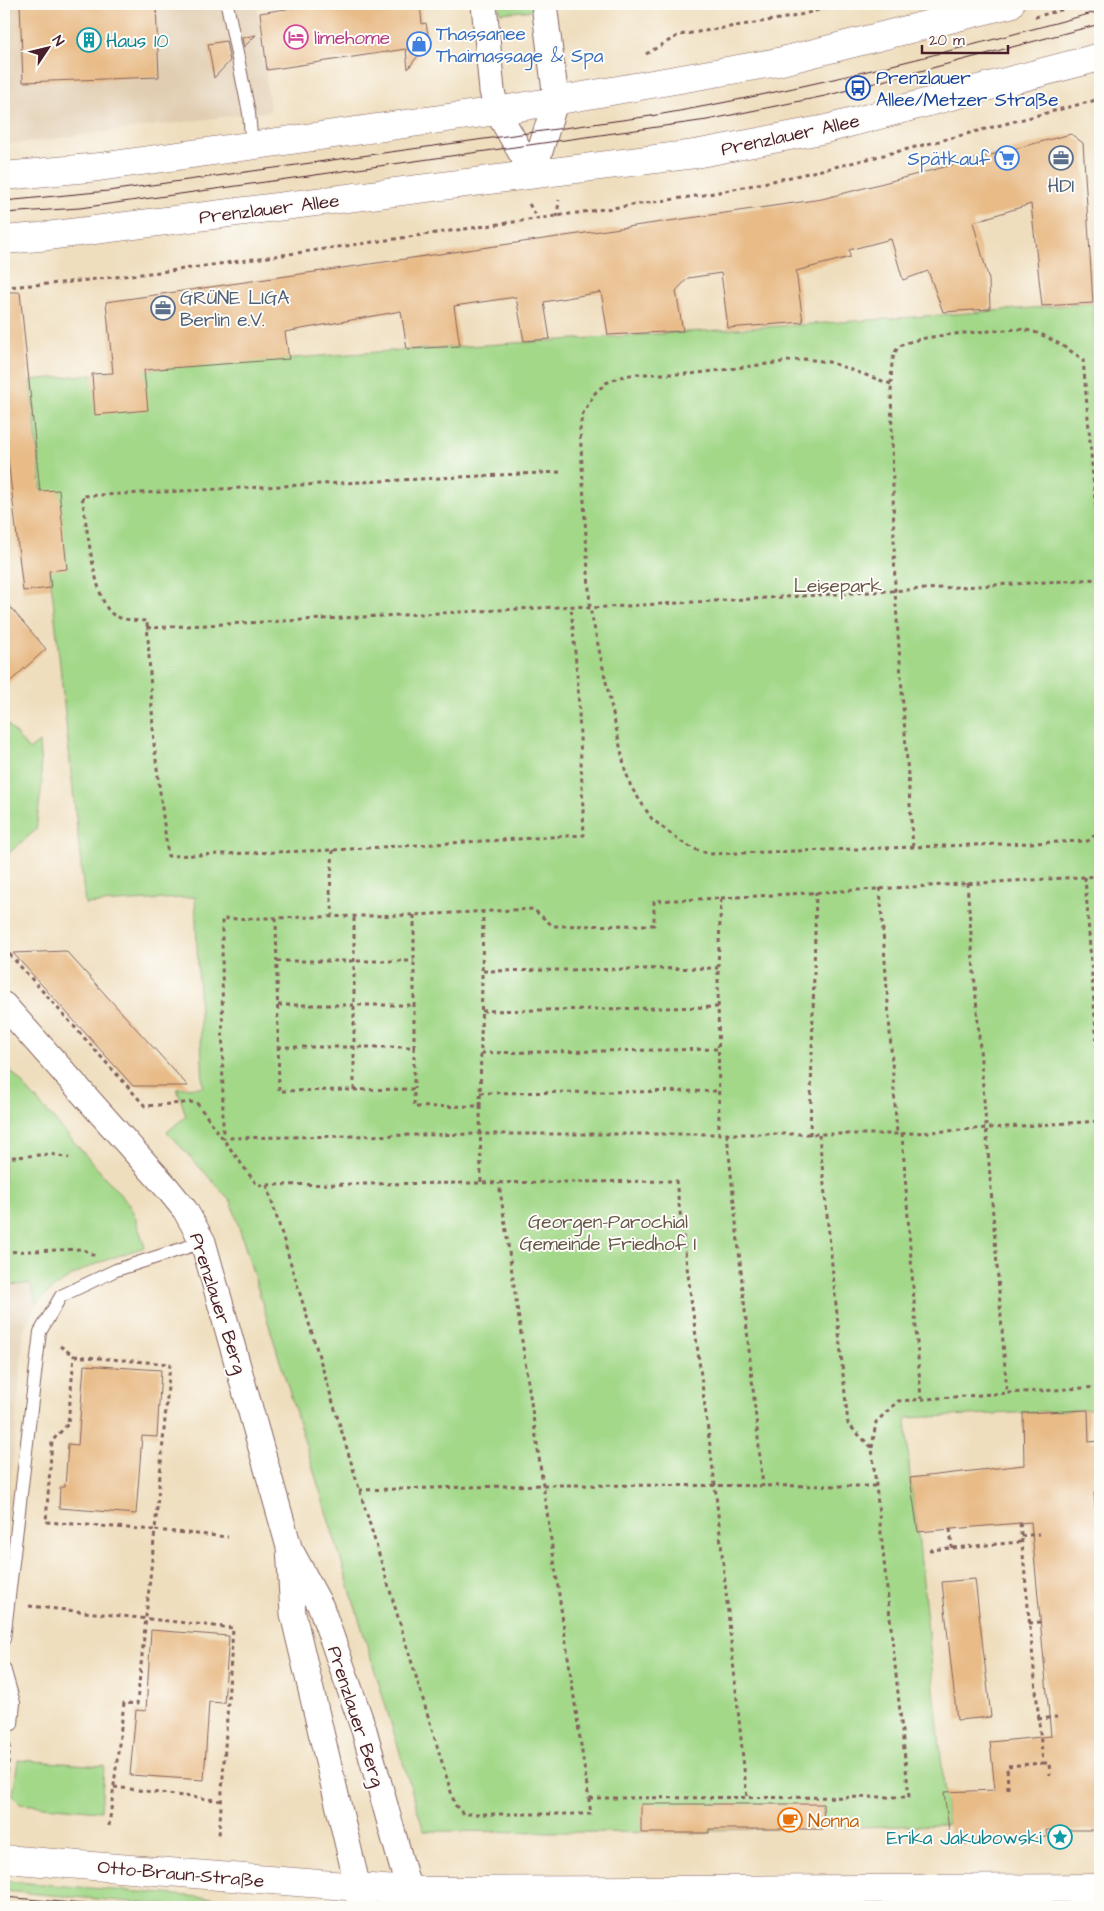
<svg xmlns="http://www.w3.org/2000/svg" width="1104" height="1911" viewBox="0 0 1104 1911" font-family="'Architects Daughter',sans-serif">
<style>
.built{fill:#e1cdb1}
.green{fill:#a3d889;stroke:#767c5a}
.building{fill:#e8bb87}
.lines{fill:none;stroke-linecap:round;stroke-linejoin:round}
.lane-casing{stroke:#84625e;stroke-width:14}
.street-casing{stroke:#84625e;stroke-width:27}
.secondary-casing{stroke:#84625e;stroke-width:29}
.primary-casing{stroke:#84625e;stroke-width:29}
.path{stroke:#84625e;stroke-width:3;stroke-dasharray:4 4;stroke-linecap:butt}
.lane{stroke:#fff;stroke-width:12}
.street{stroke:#fff;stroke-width:25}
.secondary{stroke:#fff;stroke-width:28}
.primary{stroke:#fff;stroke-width:28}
.tram{stroke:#4a1f2b;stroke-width:1}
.labels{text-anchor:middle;stroke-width:4;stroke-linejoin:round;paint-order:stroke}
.shop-label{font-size:19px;fill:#366cbe;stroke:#fdfcf7;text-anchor:start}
.hotel-label{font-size:19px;fill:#b23c85;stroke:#fdfcf7;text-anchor:start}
.culture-label{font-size:19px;fill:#0d838f;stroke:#fdfcf7;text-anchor:start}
.transit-label{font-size:19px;fill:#164399;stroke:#fdfcf7;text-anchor:start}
.street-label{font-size:19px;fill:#4a1f2b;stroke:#fdfcf7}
.service-label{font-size:19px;fill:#4e5e75;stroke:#fdfcf7}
.park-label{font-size:19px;fill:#655647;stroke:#fdfcf7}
.food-label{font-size:19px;fill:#c56008;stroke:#fdfcf7;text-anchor:start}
</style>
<rect width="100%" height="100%" fill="#fdfcf7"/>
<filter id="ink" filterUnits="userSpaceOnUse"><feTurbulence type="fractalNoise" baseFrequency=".02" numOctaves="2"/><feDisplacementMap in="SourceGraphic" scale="10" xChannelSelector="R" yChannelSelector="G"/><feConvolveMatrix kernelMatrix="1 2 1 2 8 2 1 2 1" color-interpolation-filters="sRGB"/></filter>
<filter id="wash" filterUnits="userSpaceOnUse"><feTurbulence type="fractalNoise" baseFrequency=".0096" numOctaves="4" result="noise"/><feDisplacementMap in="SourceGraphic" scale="20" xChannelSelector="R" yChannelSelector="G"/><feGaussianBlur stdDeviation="1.12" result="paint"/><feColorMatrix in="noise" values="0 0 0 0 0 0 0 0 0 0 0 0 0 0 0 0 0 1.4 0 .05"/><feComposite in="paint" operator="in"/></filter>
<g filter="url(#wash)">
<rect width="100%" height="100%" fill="#efdebe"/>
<path class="built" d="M 4,4 L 257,4 L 270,111 L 4,145 Z
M 30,1284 L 33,1291 L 36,1304 L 24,1330 L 4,1559 L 4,1285 Z"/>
<path class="green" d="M 499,4 L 535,4 L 536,10 L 500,13 Z
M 1093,303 L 1100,394 L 1100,1409 L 906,1418 L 910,1478 L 918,1533 L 948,1825 L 710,1830 L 709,1833 L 424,1831 L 231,1201 L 167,1132 L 186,1116 L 177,1088 L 203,1087 L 195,897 L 85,904 L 30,380 C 384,346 739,333 1093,303 Z
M 4,720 L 29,750 L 39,742 L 42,783 L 36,830 L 4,857 Z
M 4,1063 L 127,1202 L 134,1214 L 145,1247 C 102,1261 68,1271 36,1304 L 33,1291 L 30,1284 L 4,1285 Z
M 18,1760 L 104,1766 L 101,1811 L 20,1804 L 13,1795 Z
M 4,1881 L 275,1903 L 275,1907 L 189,1907 L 4,1891 Z"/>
<g id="blocks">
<path class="building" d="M 20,4 L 156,4 L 159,77 L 23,82 Z
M 318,4 L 420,4 L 422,24 L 426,23 L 429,41 L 408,69 L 406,49 L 267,70 L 260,13 Z
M 256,35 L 244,47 L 242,38 Z
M 226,41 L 230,61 L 214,78 L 208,44 Z
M 1071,134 L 1083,143 L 1093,303 L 1042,306 L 1031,204 L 973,222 L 989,280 L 990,309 L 943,312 L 928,271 L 903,280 L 891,239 L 849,250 L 850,257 L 796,271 L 803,322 L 728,328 L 721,273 L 688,278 L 676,291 L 683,331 L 608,335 L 601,292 L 544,302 L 550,339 L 524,341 L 516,297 L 454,306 L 460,346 L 407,349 L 401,311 L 285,332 L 289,359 L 144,370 L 148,410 L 95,415 L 92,374 L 113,373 L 106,302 L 822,199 Z
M 4,292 L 20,292 L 40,491 L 59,490 L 67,569 L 49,571 L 51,588 L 23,591 L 4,423 Z
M 4,600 L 46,649 L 4,687 Z
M 66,951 L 188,1086 L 133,1086 L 13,953 Z
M 84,1365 L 161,1370 L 157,1437 L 142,1436 L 136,1514 L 59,1508 L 60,1487 L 65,1487 L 68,1444 L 78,1445 Z
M 1088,1410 L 1089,1442 L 1100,1441 L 1100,1491 L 1094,1492 L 1100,1565 L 1100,1830 L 1046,1830 L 1047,1837 L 951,1845 L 944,1792 L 995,1790 L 990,1742 L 1051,1736 L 1031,1522 L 918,1532 L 910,1478 L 1024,1465 L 1023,1413 Z
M 975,1579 L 991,1717 L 957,1720 L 942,1582 Z
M 151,1630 L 229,1636 L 224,1703 L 209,1702 L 204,1780 L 130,1775 L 136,1710 L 146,1711 Z
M 641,1804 L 823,1804 L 824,1829 L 709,1829 L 709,1833 L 641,1833 Z"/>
</g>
</g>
<g filter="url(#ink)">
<use href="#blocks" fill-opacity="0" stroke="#84625e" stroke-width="1"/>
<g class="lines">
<g class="lane-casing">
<path id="lane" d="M 227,4 L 249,113 L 252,146
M 4,1639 L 40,1332 L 61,1296 L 116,1270 L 203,1242
M 4,1668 L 14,1703 L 12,1724"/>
</g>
<g class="street-casing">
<path id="street" d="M 484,4 L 492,91 L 497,111 L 533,174
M 533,174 L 556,99 L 544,4
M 4,1005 L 168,1189 L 185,1210 L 203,1242 L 289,1547 L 293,1614 L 358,1888
M 292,1553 L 321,1607 L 364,1730 L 409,1891"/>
</g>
<g class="secondary-casing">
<path id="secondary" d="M 358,1888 L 362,1907"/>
</g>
<g class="primary-casing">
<path id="primary" d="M 4,176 L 99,167 L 497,111 L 778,62 L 1010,4
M 4,240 L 39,237 L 695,154 L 826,129 L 1100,57
M 4,1859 L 409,1891 L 1100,1888"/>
</g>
<path class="path" d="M 1035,17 L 1079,5
M 646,54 L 679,35 L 792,17 L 842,4
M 529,204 L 539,220
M 557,217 L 559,200
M 4,287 L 61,283 L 177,270 L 703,195 C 837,170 968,133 1100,99
M 891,384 L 829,362 L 805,359 L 691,374 L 635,374 L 620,377 L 606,383 L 595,393 L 582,415 L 580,429 L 590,608 L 625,769 L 631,787 L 652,819 L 680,841 L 694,849 L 710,854 L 1088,841 L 1100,830
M 560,472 L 82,496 C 86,521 94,595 110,612 C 119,621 135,620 147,621 L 154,744 L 168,856 L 333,850 L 584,835 L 578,687 L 571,606
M 147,628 L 577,606 L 590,608 L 1100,579
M 1100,653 L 1100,661
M 913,847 L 895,591 L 891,384 C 892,373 890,359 897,349 C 907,334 997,331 1019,329 C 1043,331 1062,346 1083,359 L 1100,559
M 333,850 L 330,891 L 333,915
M 1085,877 L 1100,1088
M 967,883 L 1007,1393 L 1100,1387
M 880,888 L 897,1134
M 721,898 L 1100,876
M 414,915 L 414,1047
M 276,918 L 279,1091 L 414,1089 L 414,1107 L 480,1106 L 481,1183
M 4,948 L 145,1106 L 196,1102 L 257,1185 L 676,1181 L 715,1485 L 747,1798
M 277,961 L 414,961
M 483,971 L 718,968
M 278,1005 L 414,1005
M 482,1011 L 718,1007
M 278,1047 L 414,1047 L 414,1089
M 481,1053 L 720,1049
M 354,1090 L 354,915
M 480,1093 L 720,1091
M 480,1106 L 483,912
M 902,1133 L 921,1399
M 727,1134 L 763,1487
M 719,1135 L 718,968 L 721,898 L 654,901 L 654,925 L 553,926 L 533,909 L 414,915 L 222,919 L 223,1138 L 480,1134 L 897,1134 L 1100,1121
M 810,1135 L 816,892
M 4,1158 L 51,1154 L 69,1158
M 267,1185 L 455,1805 L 463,1814 L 591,1814 L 499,1183
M 4,1252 L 83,1249 L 96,1257
M 60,1346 L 74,1356
M 74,1356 L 170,1364 L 155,1530 L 46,1522 L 52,1441 L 68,1424 Z
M 872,1448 L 876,1422 L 898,1401 L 1007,1393
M 359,1490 L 543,1485 L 875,1486
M 950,1529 L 952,1548
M 1021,1536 L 1039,1534
M 929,1550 L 1021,1542
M 29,1606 L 233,1628 L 219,1836
M 1029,1623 L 1040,1622
M 1038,1719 L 1057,1717
M 1043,1763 L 1049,1763 L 1050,1775
M 114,1787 L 222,1801
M 1008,1789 L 1007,1766 L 1043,1763 L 1020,1523
M 589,1798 L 909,1797 L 872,1448 L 848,1424 L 819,1135
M 4,1804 L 10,1743
M 109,1826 L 124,1703 L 137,1704 L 155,1530 L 228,1537"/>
<use href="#lane" class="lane"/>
<use href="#street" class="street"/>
<use href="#secondary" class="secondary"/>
<use href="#primary" class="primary"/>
<path class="tram" d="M 4,201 L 108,191 L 651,116 C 803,90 952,51 1100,11
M 4,213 L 80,208 L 707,120 L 825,96 L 1100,24
M 4,1897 L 118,1907"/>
</g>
</g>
<defs>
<g id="hotel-ring" transform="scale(1.25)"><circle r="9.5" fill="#fdfcf7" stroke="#d1479c" stroke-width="1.5"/><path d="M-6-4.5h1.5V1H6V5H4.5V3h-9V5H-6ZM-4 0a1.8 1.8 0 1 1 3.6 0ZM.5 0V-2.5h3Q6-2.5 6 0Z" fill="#d1479c"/></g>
<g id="building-ring" transform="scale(1.25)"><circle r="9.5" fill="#fdfcf7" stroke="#0f9aa8" stroke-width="1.5"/><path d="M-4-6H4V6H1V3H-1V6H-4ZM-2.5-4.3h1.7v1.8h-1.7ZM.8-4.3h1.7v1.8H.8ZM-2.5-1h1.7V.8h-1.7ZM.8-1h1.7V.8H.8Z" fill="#0f9aa8"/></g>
<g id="shop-ring" transform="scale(1.25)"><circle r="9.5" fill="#fdfcf7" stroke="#3f7fe0" stroke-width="1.5"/><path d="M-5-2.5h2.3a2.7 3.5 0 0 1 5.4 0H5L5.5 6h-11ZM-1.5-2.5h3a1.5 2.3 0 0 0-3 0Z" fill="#3f7fe0"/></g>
<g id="bus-ring" transform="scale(1.25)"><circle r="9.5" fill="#fdfcf7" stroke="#1a4fb4" stroke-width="1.5"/><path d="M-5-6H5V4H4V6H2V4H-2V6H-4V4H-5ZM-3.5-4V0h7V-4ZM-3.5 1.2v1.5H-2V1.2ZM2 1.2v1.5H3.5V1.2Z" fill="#1a4fb4"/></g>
<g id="supermarket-ring" transform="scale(1.25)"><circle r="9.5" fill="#fdfcf7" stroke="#3f7fe0" stroke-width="1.5"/><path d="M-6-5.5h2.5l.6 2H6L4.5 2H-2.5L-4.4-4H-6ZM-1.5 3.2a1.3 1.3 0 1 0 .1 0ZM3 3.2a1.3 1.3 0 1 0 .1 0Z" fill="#3f7fe0"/></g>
<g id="office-ring" transform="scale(1.25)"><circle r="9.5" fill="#fdfcf7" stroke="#5c6f8a" stroke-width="1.5"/><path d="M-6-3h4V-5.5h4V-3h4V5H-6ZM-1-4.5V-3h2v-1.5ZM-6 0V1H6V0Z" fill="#5c6f8a"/></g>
<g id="cafe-ring" transform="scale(1.25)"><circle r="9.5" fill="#fdfcf7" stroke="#e8710a" stroke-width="1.5"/><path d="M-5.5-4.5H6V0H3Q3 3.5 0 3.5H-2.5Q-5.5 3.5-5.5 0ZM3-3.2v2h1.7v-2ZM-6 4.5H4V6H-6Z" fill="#e8710a"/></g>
<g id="sight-ring" transform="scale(1.25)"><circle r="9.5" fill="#fdfcf7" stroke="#0f9aa8" stroke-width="1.5"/><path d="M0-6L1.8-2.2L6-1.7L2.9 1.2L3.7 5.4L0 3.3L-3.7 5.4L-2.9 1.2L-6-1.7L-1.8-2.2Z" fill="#0f9aa8"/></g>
</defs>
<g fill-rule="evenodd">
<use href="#hotel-ring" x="296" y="37"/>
<use href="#building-ring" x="89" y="40"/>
<use href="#shop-ring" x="419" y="44"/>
<use href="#bus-ring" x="858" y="88"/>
<use href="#supermarket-ring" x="1007" y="158"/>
<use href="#office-ring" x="1061" y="158"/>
<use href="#office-ring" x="163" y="308"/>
<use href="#cafe-ring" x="790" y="1820"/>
<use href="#sight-ring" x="1060" y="1837"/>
</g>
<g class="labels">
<g class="shop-label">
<text x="436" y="40">Thassanee<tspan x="436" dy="22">Thaimassage &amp; Spa</tspan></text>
<text x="990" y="165" text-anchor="end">Spätkauf</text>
</g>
<g class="hotel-label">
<text x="314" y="44">limehome</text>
</g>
<g class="culture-label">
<text x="106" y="47">Haus 10</text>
<text x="1042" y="1844" text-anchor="end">Erika Jakubowski</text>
</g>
<g class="transit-label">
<text x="876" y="84">Prenzlauer<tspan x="876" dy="22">Allee/Metzer Straße</tspan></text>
</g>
<g class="street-label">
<text transform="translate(790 134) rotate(-12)" y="7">Prenzlauer Allee</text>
<text transform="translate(269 208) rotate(-7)" y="7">Prenzlauer Allee</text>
<text transform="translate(219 1303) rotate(72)" y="7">Prenzlauer Berg</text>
<text transform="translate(357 1716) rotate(72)" y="7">Prenzlauer Berg</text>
<text transform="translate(181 1873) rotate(5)" y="7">Otto-Braun-Straße</text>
</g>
<g class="service-label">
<text x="1061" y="192">HDI</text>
<text x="180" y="304" text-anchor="start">GRÜNE LIGA<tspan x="180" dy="22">Berlin e.V.</tspan></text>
</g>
<g class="park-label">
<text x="838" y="592">Leisepark</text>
<text x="608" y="1228">Georgen-Parochial<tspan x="608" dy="22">Gemeinde Friedhof I</tspan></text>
</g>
<g class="food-label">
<text x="808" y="1827">Nonna</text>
</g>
</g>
<rect width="1104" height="1911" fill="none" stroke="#fdfcf7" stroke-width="20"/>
<g transform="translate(48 48) rotate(55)" stroke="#fdfcf7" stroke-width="4" paint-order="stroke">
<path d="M0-4L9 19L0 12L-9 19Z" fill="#4a1f2b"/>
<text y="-8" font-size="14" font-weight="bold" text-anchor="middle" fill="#4a1f2b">N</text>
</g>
<path d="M922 45v8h86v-8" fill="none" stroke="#4a1f2b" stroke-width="2.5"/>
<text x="929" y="45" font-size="15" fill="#4a1f2b" stroke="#fdfcf7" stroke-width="4" paint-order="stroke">20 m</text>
</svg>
